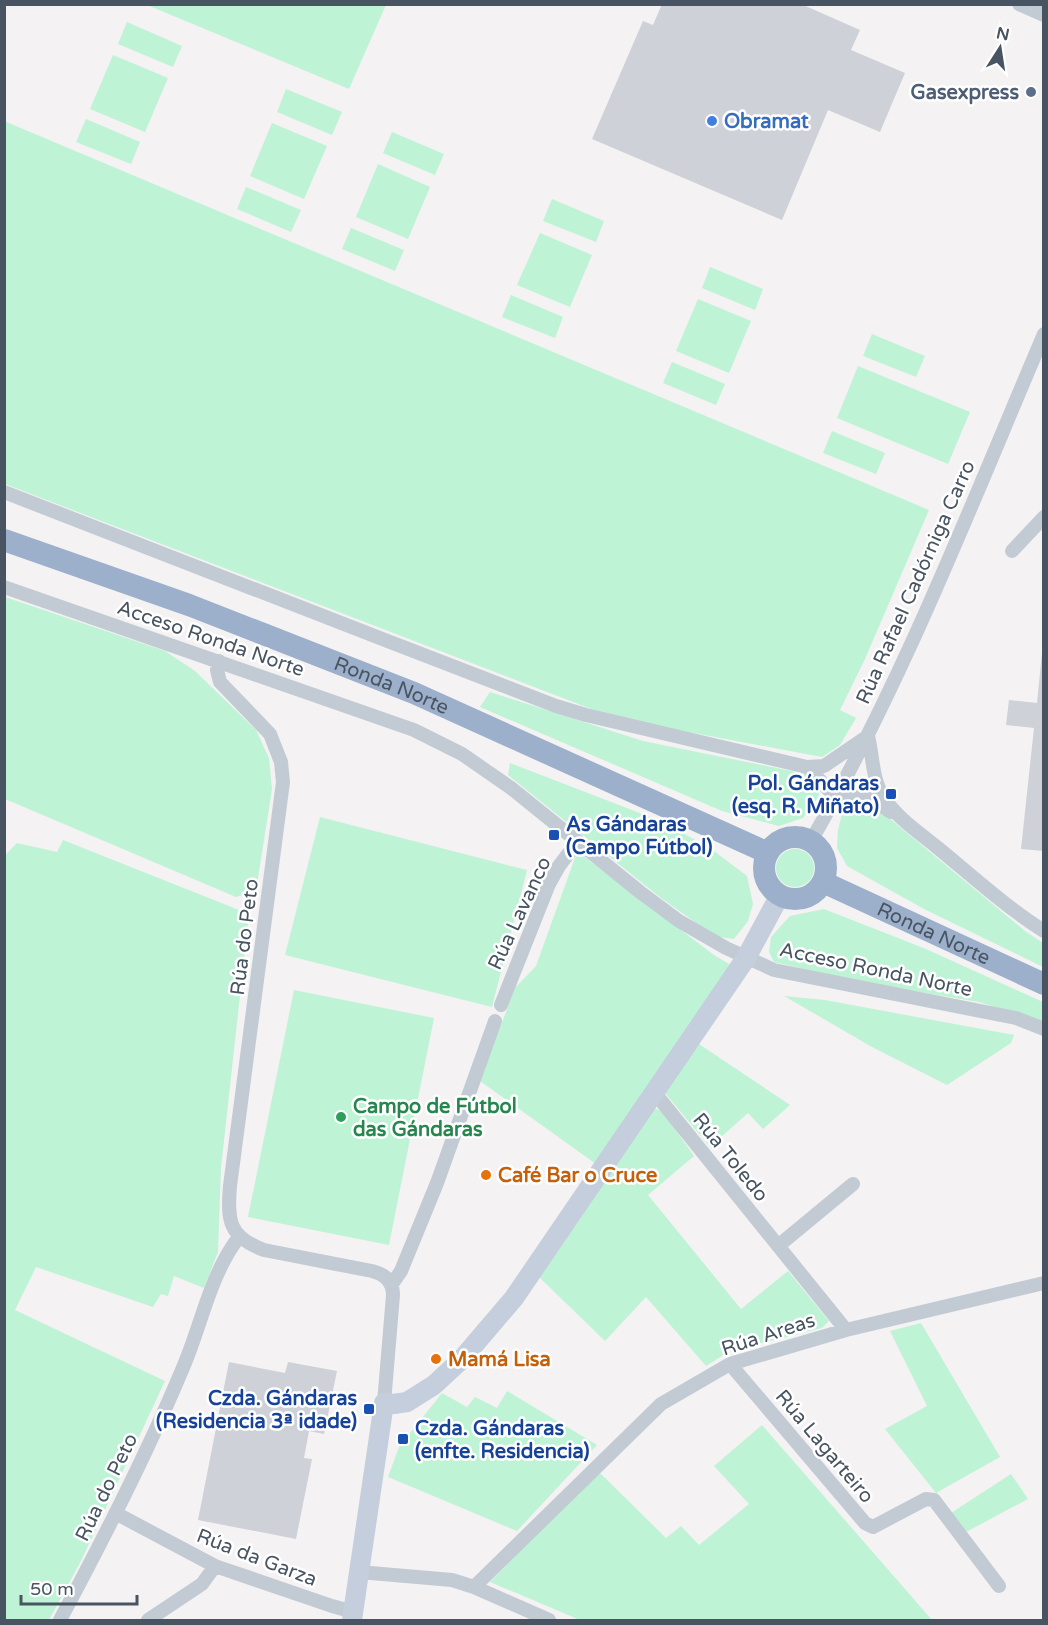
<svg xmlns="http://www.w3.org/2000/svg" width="1048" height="1625" viewBox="0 0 1048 1625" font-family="'Varela Round',sans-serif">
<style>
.green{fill:#bff3d6}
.building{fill:#ced1d7}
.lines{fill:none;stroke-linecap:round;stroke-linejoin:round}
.minor{stroke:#c2cbd4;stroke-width:14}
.secondary{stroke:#c4cedc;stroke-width:20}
.trunk{stroke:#9cb0cb;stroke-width:22}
.service-dot{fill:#5c6f8a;stroke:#fff;stroke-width:2}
.shop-dot{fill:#3f7fe0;stroke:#fff;stroke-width:2}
.transit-dot{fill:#1a4fb4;stroke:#fff;stroke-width:2}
.leisure-dot{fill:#2e9e5b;stroke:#fff;stroke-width:2}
.food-dot{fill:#e8710a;stroke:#fff;stroke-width:2}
.labels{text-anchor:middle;stroke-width:5;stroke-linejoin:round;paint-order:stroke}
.service-label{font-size:20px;font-weight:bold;fill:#4e5e75;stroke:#fff;text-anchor:end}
.shop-label{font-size:20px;font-weight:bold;fill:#366cbe;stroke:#fff;text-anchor:start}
.street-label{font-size:20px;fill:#485461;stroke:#fff}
.transit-label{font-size:20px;font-weight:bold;fill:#164399;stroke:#fff;text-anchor:end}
.leisure-label{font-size:20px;font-weight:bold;fill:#27864d;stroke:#fff;text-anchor:start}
.food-label{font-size:20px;font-weight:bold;fill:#c56008;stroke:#fff;text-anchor:start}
</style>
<rect width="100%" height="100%" fill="#f4f2f2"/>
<path class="green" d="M 147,5 L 386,4 L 386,5 L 349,89 Z
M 127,22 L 182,46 L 173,67 L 118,44 Z
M 113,55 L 168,78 L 145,132 L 90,109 Z
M 286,89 L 342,112 L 332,135 L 277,112 Z
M 86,119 L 140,142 L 131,164 L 76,142 Z
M 4,121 L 929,510 L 865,659 L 840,710 L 856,718 L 840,745 L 822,757 L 662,727 L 594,710 L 5,484 Z
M 272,123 L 327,146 L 304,199 L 250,176 Z
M 392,132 L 444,154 L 435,175 L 383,153 Z
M 378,164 L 430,187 L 408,239 L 356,217 Z
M 246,187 L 301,210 L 291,232 L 237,209 Z
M 552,199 L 604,221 L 596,242 L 543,221 Z
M 351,228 L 404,250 L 395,271 L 342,249 Z
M 540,233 L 592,255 L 570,307 L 517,285 Z
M 710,267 L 763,289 L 755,310 L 702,288 Z
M 511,295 L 563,317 L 555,338 L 502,317 Z
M 698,299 L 751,321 L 729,373 L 676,351 Z
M 872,334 L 925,356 L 916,377 L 863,356 Z
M 672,362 L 725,384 L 716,405 L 663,383 Z
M 858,366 L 970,412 L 948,464 L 837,418 Z
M 832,431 L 885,453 L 876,474 L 823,453 Z
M 5,597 L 165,651 L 195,671 L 256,730 L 269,758 L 272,789 L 256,891 L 236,897 L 5,799 Z
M 490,692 L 643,741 L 811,775 L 817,780 L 819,796 L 803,818 L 779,826 L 722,811 L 480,707 Z
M 510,763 L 663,822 L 710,848 L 747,876 L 753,904 L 748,921 L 734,939 L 720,937 L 702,927 L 661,898 L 508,775 Z
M 851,801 L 871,803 L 1025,931 L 1043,943 L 1043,967 L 924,909 L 847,866 L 837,848 L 838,830 L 844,806 Z
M 320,817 L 527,870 L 492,1007 L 285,955 Z
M 63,840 L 249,914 L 221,1168 L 218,1252 L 204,1288 L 174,1276 L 168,1296 L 161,1294 L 153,1307 L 36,1267 L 15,1310 L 165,1381 L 82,1559 L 49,1620 L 5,1620 L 5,855 L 17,843 L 57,852 Z
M776 868a19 19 0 1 1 38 0a19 19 0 1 1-38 0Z
M 576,855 L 583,856 L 714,955 L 729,964 L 727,972 L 596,1164 L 480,1081 L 515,988 L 536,966 Z
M 824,909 L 926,949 L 1043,1002 L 1043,1022 L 979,1002 L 860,982 L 774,962 L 769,952 L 771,937 L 790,916 Z
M 294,990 L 434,1018 L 389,1245 L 248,1217 Z
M 784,996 L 825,1000 L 1014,1035 L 1011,1043 L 947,1085 L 872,1047 Z
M 699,1044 L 790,1105 L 763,1129 L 748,1113 L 710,1147 L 665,1093 Z
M 651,1108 L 660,1110 L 665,1115 L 694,1156 L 648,1195 L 741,1309 L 788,1271 L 829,1321 L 822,1328 L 730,1351 L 706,1366 L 646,1297 L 605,1341 L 539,1277 L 580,1219 Z
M 921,1323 L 1000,1457 L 936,1493 L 885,1429 L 927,1406 L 890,1331 Z
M 507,1391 L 597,1445 L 517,1531 L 388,1477 L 399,1447 L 442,1393 L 467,1407 L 475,1397 L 497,1408 Z
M 762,1425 L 932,1620 L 580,1620 L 490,1582 L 598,1471 L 666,1538 L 681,1526 L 699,1545 L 749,1504 L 714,1466 Z
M 1011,1474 L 1028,1499 L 966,1532 L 951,1513 Z"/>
<path class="building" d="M 662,4 L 801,4 L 860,30 L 851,50 L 905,73 L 880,132 L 828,110 L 782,220 L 592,139 L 643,21 L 653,25 Z
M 1042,653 L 1044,653 L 1044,851 L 1021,849 L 1034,728 L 1006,725 L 1009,700 L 1037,703 Z
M 229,1362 L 285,1373 L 288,1362 L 337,1371 L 324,1434 L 309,1431 L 304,1458 L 312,1459 L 296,1539 L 198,1520 Z"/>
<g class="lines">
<path class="minor" d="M 1019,4 L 1044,15
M 4,492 L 385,640 L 556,706 L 586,715 L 807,767 L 824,766 L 868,736
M 1012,551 L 1044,517
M 4,587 L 414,730 L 462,754 L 511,788 L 640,892 L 679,921 L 726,948 L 774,970 L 1016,1018 L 1044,1029
M 219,661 L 217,670 L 220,682 L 270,734 L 281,762 L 283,782 L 230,1186 C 227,1221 229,1237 264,1250 L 372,1271 C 384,1274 393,1281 393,1295 L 384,1403
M 868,736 C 873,756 872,780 884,798 C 897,818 920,833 938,848 C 972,876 1006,907 1044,931
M 807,767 C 817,774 826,790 834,794 C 841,797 850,794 857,795 C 870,797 881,806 891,812
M 811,841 C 904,679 971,505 1044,334
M 501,1005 L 549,884 L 559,866 L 578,841
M 654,1092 L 846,1330
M 778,1246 L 853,1184
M 392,1284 L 401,1271 L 437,1183 L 495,1021
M 730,1364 L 865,1523 L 873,1527 L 926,1499 L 934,1500 L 999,1586
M 117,1514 L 215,1566 L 332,1606 L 354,1612
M 359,1572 L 452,1580 L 474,1587 L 549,1620
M 474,1587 L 661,1404 L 730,1364 L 846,1330 L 1044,1283
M 60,1620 C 104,1538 146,1456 182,1370 C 201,1327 210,1274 239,1237
M 148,1620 L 202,1584 L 215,1566"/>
<path class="secondary" d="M 352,1620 L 384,1403 L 394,1404 L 407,1402 L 434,1385 L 462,1359 L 514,1298 L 746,958 L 780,895"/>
<g class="trunk">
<path id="s1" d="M 4,540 L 189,605 L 414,693 L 768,853"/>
<circle cx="795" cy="868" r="31"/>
<path id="s2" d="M 823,882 L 1044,984"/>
</g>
</g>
<circle class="service-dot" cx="1031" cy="92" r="6"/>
<circle class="shop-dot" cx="712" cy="121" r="6"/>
<g class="transit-dot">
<rect x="885" y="788" width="12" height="12" rx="3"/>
<rect x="548" y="829" width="12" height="12" rx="3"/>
<rect x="363" y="1403" width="12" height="12" rx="3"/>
<rect x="397" y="1433" width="12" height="12" rx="3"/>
</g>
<circle class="leisure-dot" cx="341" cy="1117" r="6"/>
<g class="food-dot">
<circle cx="486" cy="1175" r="6"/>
<circle cx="436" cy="1359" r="6"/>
</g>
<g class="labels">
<g class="service-label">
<text x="1019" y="99">Gasexpress</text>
</g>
<g class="shop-label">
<text x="724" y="128">Obramat</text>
</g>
<g class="street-label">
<text transform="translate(915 582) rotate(-66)" y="7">Rúa Rafael Cadórniga Carro</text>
<text transform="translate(211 638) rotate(19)" y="7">Acceso Ronda Norte</text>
<text dy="7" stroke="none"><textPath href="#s1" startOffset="414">Ronda Norte</textPath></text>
<text transform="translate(519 913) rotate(-65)" y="7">Rúa Lavanco</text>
<text dy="7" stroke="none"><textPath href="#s2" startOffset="122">Ronda Norte</textPath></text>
<text transform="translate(244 937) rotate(-83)" y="7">Rúa do Peto</text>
<text transform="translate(876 969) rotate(12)" y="7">Acceso Ronda Norte</text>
<text transform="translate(731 1157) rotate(51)" y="7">Rúa Toledo</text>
<text transform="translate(768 1334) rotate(-18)" y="7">Rúa Areas</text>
<text transform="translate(825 1446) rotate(50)" y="7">Rúa Lagarteiro</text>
<text transform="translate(106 1487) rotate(-64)" y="7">Rúa do Peto</text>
<text transform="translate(257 1557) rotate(21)" y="7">Rúa da Garza</text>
</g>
<g class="transit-label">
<text x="879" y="790">Pol. Gándaras<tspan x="879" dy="23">(esq. R. Miñato)</tspan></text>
<text x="566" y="831" text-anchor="start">As Gándaras<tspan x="566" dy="23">(Campo Fútbol)</tspan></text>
<text x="357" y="1405">Czda. Gándaras<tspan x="357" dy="23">(Residencia 3ª idade)</tspan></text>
<text x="415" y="1435" text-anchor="start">Czda. Gándaras<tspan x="415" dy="23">(enfte. Residencia)</tspan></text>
</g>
<g class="leisure-label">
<text x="353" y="1113">Campo de Fútbol<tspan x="353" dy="23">das Gándaras</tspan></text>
</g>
<g class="food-label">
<text x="498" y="1182">Café Bar o Cruce</text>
<text x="448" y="1366">Mamá Lisa</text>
</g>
</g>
<rect width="1048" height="1625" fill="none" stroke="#485461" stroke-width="12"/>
<g transform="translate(1000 48) rotate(12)" stroke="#ffffff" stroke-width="4.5" paint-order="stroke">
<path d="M0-4.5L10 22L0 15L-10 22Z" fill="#485461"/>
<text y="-9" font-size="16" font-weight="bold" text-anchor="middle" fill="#485461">N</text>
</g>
<path d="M21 1595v9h116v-9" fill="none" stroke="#485461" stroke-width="3"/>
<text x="30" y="1595" font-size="18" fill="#485461" stroke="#ffffff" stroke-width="4.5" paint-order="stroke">50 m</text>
</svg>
